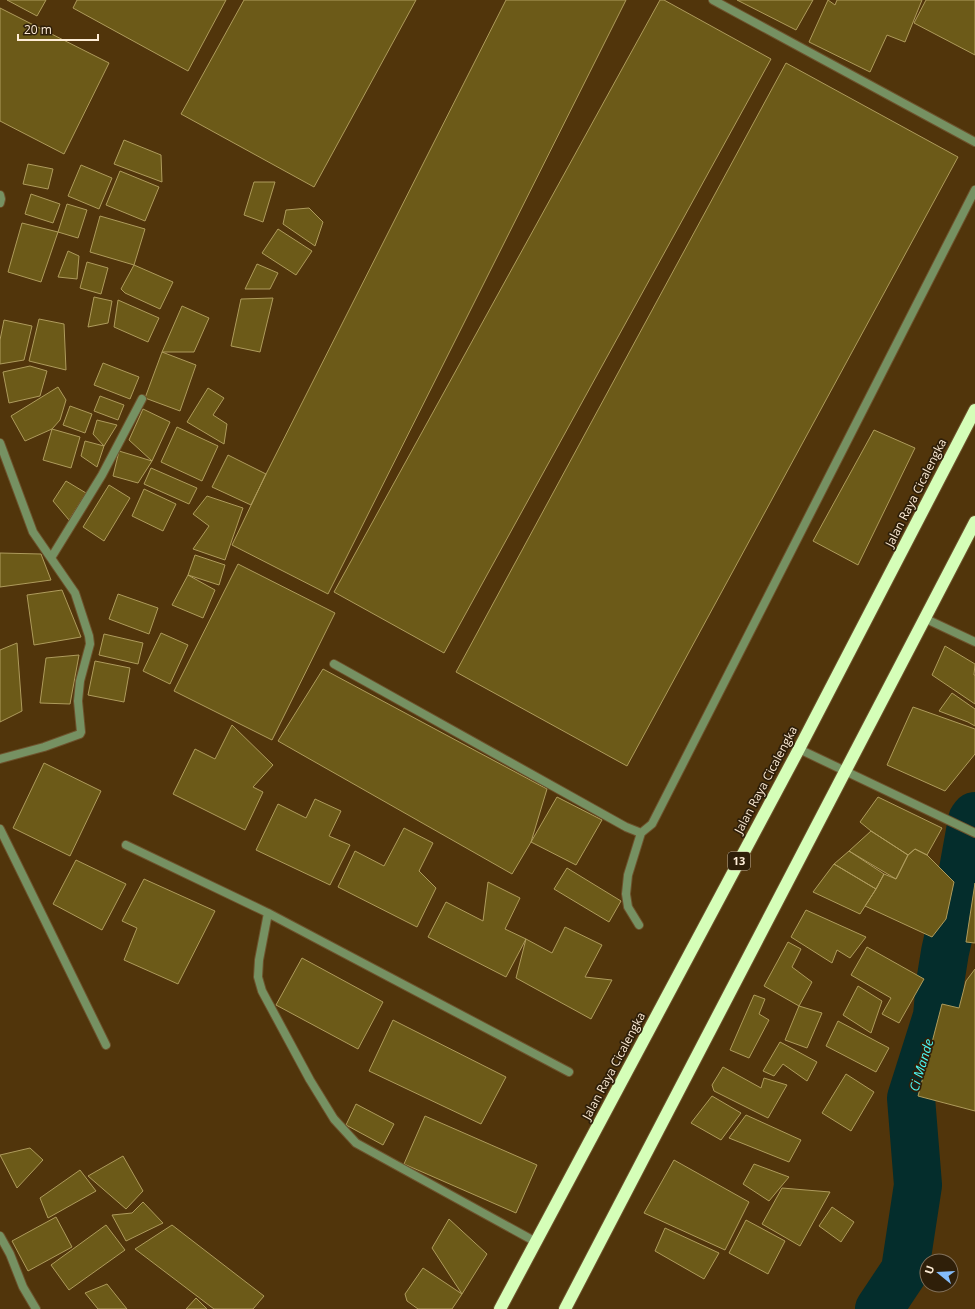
<svg xmlns="http://www.w3.org/2000/svg" width="975" height="1309" viewBox="0 0 975 1309" font-family="'Open Sans',sans-serif">
<style>
.lines{fill:none;stroke-linecap:round;stroke-linejoin:round}
.river{stroke:#042d2c;stroke-width:48}
.building{fill:#6c5a18;stroke:#ae9b5c}
.lane-casing{stroke:#6d522c;stroke-width:10}
.street-casing{stroke:#6d522c;stroke-width:10}
.highway-casing{stroke:#6d522c;stroke-width:14}
.lane{stroke:#769162;stroke-width:8}
.street{stroke:#769162;stroke-width:8}
.highway{stroke:#d5feb8;stroke-width:12}
.labels{text-anchor:middle;stroke-width:3.5;stroke-linejoin:round;paint-order:stroke}
.shield{fill:#2f1f09;stroke:#c0af99;stroke-width:1}
.shield-label{font-size:11px;font-weight:bold;fill:#feedd7}
.street-label{font-size:12px;fill:#feedd7;stroke:#2f1f09}
.water-label{font-size:13px;font-style:italic;fill:#4df9f5;stroke:#2f1f09}
</style>
<rect width="100%" height="100%" fill="#51350b"/>
<g class="lines">
<path class="river" d="M 879,1309 L 905,1270 L 918,1185 L 911,1098 L 937,1016 L 940,983 L 945,952 L 961,881 L 972,820 L 975,816"/>
</g>
<path class="building" d="M 7,0 L 46,0 L 37,16 Z
M 77,0 L 226,0 L 188,71 L 73,8 Z
M 244,0 L 416,0 L 314,187 L 181,114 Z
M 506,0 L 626,0 L 328,594 L 232,545 L 266,474 Z
M 660,0 L 664,0 L 771,59 L 444,653 L 334,592 Z
M 737,0 L 813,0 L 796,30 Z
M 828,0 L 835,5 L 837,0 L 922,0 L 905,42 L 887,35 L 870,72 L 809,42 Z
M 926,0 L 975,0 L 975,55 L 914,23 Z
M 0,8 L 109,63 L 64,154 L 0,121 Z
M 786,63 L 958,157 L 627,766 L 456,672 Z
M 124,140 L 161,155 L 162,182 L 114,164 Z
M 28,164 L 53,169 L 48,189 L 23,184 Z
M 81,165 L 112,178 L 99,209 L 68,196 Z
M 120,171 L 159,187 L 145,221 L 106,205 Z
M 254,182 L 275,182 L 263,222 L 244,215 Z
M 31,194 L 60,204 L 53,223 L 25,214 Z
M 67,204 L 87,210 L 78,238 L 58,232 Z
M 309,208 L 323,222 L 315,246 L 283,224 L 286,210 Z
M 100,216 L 145,229 L 134,265 L 90,252 Z
M 22,223 L 58,232 L 41,282 L 8,272 Z
M 278,229 L 312,251 L 296,275 L 262,253 Z
M 68,251 L 79,256 L 77,279 L 58,277 Z
M 87,262 L 108,268 L 101,294 L 80,288 Z
M 257,264 L 278,273 L 270,289 L 245,289 Z
M 134,265 L 173,282 L 160,309 L 125,293 L 121,289 Z
M 94,297 L 112,301 L 108,323 L 88,327 Z
M 273,298 L 260,352 L 231,346 L 241,299 Z
M 118,300 L 159,318 L 148,342 L 114,327 Z
M 182,306 L 209,318 L 194,352 L 162,352 Z
M 39,319 L 64,324 L 66,370 L 29,361 Z
M 4,320 L 32,326 L 24,360 L 0,364 L 0,340 Z
M 162,352 L 196,365 L 180,411 L 145,398 Z
M 103,363 L 139,377 L 130,399 L 94,385 Z
M 30,366 L 47,371 L 40,396 L 9,403 L 3,372 Z
M 58,387 L 66,400 L 60,420 L 52,429 L 25,441 L 11,416 Z
M 208,388 L 224,398 L 213,415 L 227,424 L 224,444 L 187,422 Z
M 100,396 L 124,405 L 118,420 L 94,411 Z
M 70,406 L 92,414 L 85,433 L 63,425 Z
M 143,409 L 170,422 L 152,461 L 129,440 Z
M 97,420 L 117,425 L 104,446 L 93,434 Z
M 177,427 L 218,446 L 202,481 L 161,462 Z
M 52,429 L 80,437 L 71,468 L 43,460 Z
M 874,430 L 915,448 L 858,565 L 813,541 Z
M 85,441 L 104,446 L 97,467 L 81,456 Z
M 119,451 L 152,461 L 138,483 L 113,476 Z
M 228,455 L 266,474 L 251,505 L 212,487 Z
M 151,468 L 197,488 L 189,504 L 144,484 Z
M 66,481 L 86,493 L 69,520 L 53,501 Z
M 109,485 L 130,498 L 104,541 L 83,527 Z
M 144,489 L 176,504 L 163,531 L 132,516 Z
M 207,496 L 243,508 L 225,560 L 193,549 L 209,526 L 193,514 Z
M 0,553 L 41,554 L 51,580 L 0,587 Z
M 195,555 L 225,565 L 219,585 L 188,575 Z
M 238,564 L 335,613 L 272,740 L 174,691 Z
M 188,575 L 215,590 L 203,618 L 172,605 Z
M 62,590 L 81,637 L 34,645 L 27,595 Z
M 118,594 L 158,608 L 149,634 L 109,619 Z
M 161,633 L 188,645 L 170,684 L 143,671 Z
M 104,634 L 143,643 L 138,664 L 99,655 Z
M 17,643 L 22,711 L 0,722 L 0,650 Z
M 945,646 L 975,664 L 974,675 L 975,675 L 975,704 L 932,675 Z
M 79,655 L 70,704 L 40,703 L 46,658 Z
M 95,661 L 130,668 L 124,702 L 88,695 Z
M 323,669 L 547,789 L 531,842 L 512,874 L 278,741 Z
M 952,693 L 975,709 L 975,726 L 968,722 L 939,711 Z
M 913,707 L 975,729 L 975,754 L 945,791 L 887,765 Z
M 232,725 L 273,765 L 253,787 L 263,792 L 245,830 L 173,794 L 195,749 L 215,759 Z
M 44,763 L 101,791 L 70,856 L 13,828 Z
M 557,797 L 602,820 L 576,865 L 531,842 Z
M 878,797 L 942,828 L 927,855 L 915,849 L 908,855 L 871,831 L 860,822 Z
M 315,799 L 341,811 L 329,836 L 350,845 L 330,885 L 256,850 L 278,804 L 306,818 Z
M 404,828 L 433,843 L 419,871 L 436,888 L 417,927 L 338,887 L 355,851 L 384,866 Z
M 871,831 L 908,855 L 896,879 L 849,851 Z
M 915,849 L 927,855 L 954,882 L 946,919 L 932,937 L 865,906 L 876,889 L 884,874 L 896,879 L 908,855 Z
M 849,851 L 884,874 L 876,889 L 834,864 Z
M 76,860 L 126,884 L 102,930 L 53,904 Z
M 834,864 L 876,889 L 860,914 L 813,892 Z
M 567,868 L 621,901 L 609,922 L 554,889 Z
M 144,879 L 215,911 L 178,984 L 124,960 L 137,928 L 122,921 Z
M 488,882 L 520,898 L 505,929 L 526,939 L 506,977 L 428,937 L 446,902 L 483,921 Z
M 975,883 L 975,943 L 966,942 Z
M 806,910 L 866,937 L 850,958 L 837,950 L 832,963 L 791,937 Z
M 565,927 L 602,945 L 585,977 L 612,980 L 591,1019 L 516,978 L 526,939 L 552,953 Z
M 788,942 L 801,949 L 792,967 L 812,982 L 799,1006 L 764,986 Z
M 867,947 L 924,979 L 899,1023 L 882,1014 L 891,998 L 851,975 Z
M 302,958 L 383,1002 L 358,1049 L 276,1005 Z
M 975,969 L 975,1111 L 918,1096 L 942,1004 L 959,1008 L 966,981 Z
M 858,986 L 882,1001 L 871,1033 L 843,1015 Z
M 754,995 L 765,999 L 759,1014 L 769,1020 L 749,1058 L 730,1050 Z
M 799,1006 L 822,1013 L 807,1048 L 785,1040 Z
M 393,1020 L 506,1077 L 481,1124 L 369,1071 Z
M 838,1021 L 889,1048 L 876,1072 L 826,1046 Z
M 780,1042 L 817,1062 L 807,1081 L 783,1064 L 774,1076 L 763,1071 Z
M 723,1067 L 761,1088 L 764,1078 L 787,1085 L 768,1118 L 714,1091 L 712,1085 Z
M 846,1074 L 874,1092 L 851,1131 L 822,1113 Z
M 712,1096 L 741,1113 L 721,1140 L 691,1123 Z
M 356,1104 L 394,1124 L 383,1145 L 346,1125 Z
M 746,1115 L 801,1140 L 789,1162 L 729,1138 Z
M 425,1116 L 537,1165 L 516,1213 L 404,1164 Z
M 30,1148 L 43,1160 L 17,1188 L 0,1155 Z
M 123,1156 L 143,1191 L 126,1209 L 88,1176 Z
M 674,1160 L 749,1202 L 725,1250 L 644,1213 Z
M 754,1164 L 789,1177 L 769,1201 L 743,1184 Z
M 80,1170 L 96,1191 L 48,1218 L 40,1198 Z
M 782,1188 L 830,1192 L 800,1246 L 762,1224 Z
M 143,1202 L 163,1223 L 126,1241 L 112,1215 L 132,1213 Z
M 832,1207 L 854,1222 L 841,1242 L 819,1226 Z
M 56,1217 L 72,1247 L 28,1271 L 12,1241 Z
M 449,1219 L 487,1254 L 462,1294 L 432,1248 Z
M 746,1220 L 785,1241 L 768,1274 L 729,1253 Z
M 106,1225 L 125,1250 L 69,1290 L 51,1265 Z
M 172,1225 L 264,1296 L 253,1309 L 214,1309 L 135,1249 Z
M 665,1228 L 719,1253 L 704,1279 L 655,1251 Z
M 423,1268 L 462,1294 L 452,1309 L 418,1309 L 407,1301 L 405,1294 Z
M 107,1284 L 127,1309 L 98,1309 L 85,1293 Z
M 196,1298 L 207,1309 L 186,1309 Z"/>
<g class="lines">
<g class="lane-casing">
<path id="lane" d="M 713,0 L 975,142
M 334,664 L 626,827 L 641,833
M 799,749 L 975,833
M 639,925 L 628,907 L 626,894 L 628,875 L 641,833 L 652,824 L 975,190"/>
</g>
<g class="street-casing">
<path id="street" d="M 0,195 L 1,199 L 0,203
M 0,443 L 33,532 L 75,593 L 89,636 L 90,644 L 80,681 L 78,701 L 81,732 L 80,734 L 44,747 L 0,759
M 51,558 L 102,475 L 142,399
M 924,618 L 975,642
M 0,829 L 106,1045
M 126,845 L 268,913 L 569,1072
M 268,913 L 259,960 L 258,977 L 262,991 L 310,1080 L 334,1119 L 356,1143 L 536,1242
M 0,1236 L 10,1254 L 23,1287 L 36,1309"/>
</g>
<g class="highway-casing">
<path id="highway" d="M 500,1309 L 799,749 L 975,410
M 565,1309 L 975,522"/>
</g>
<use href="#lane" class="lane"/>
<use href="#street" class="street"/>
<use href="#highway" class="highway"/>
</g>
<g class="labels">
<rect class="shield" x="728" y="852" width="22" height="18" rx="3"/>
<g class="shield-label">
<text x="739" y="865">13</text>
</g>
<g class="street-label">
<text transform="translate(916 493) rotate(-63)" y="4">Jalan Raya Cicalengka</text>
<text transform="translate(766 780) rotate(-62)" y="4">Jalan Raya Cicalengka</text>
<text transform="translate(614 1066) rotate(-62)" y="4">Jalan Raya Cicalengka</text>
</g>
<g class="water-label">
<text transform="translate(921 1065) rotate(-73)" y="5">Ci Mande</text>
</g>
</g>
<g transform="translate(939 1273) rotate(288)"><circle r="19" fill="#2f1f09" stroke="#82715b"/>
<path d="M0-3L7 15L0 10L-7 15Z" fill="#84bcfb"/>
<text y="-6" font-size="11" font-weight="bold" text-anchor="middle" fill="#feedd7">U</text>
</g>
<path d="M18 34v6h80v-6" fill="none" stroke="#feedd7" stroke-width="2"/>
<text x="24" y="34" font-size="12" fill="#feedd7" stroke="#2f1f09" stroke-width="3" paint-order="stroke">20 m</text>
</svg>
